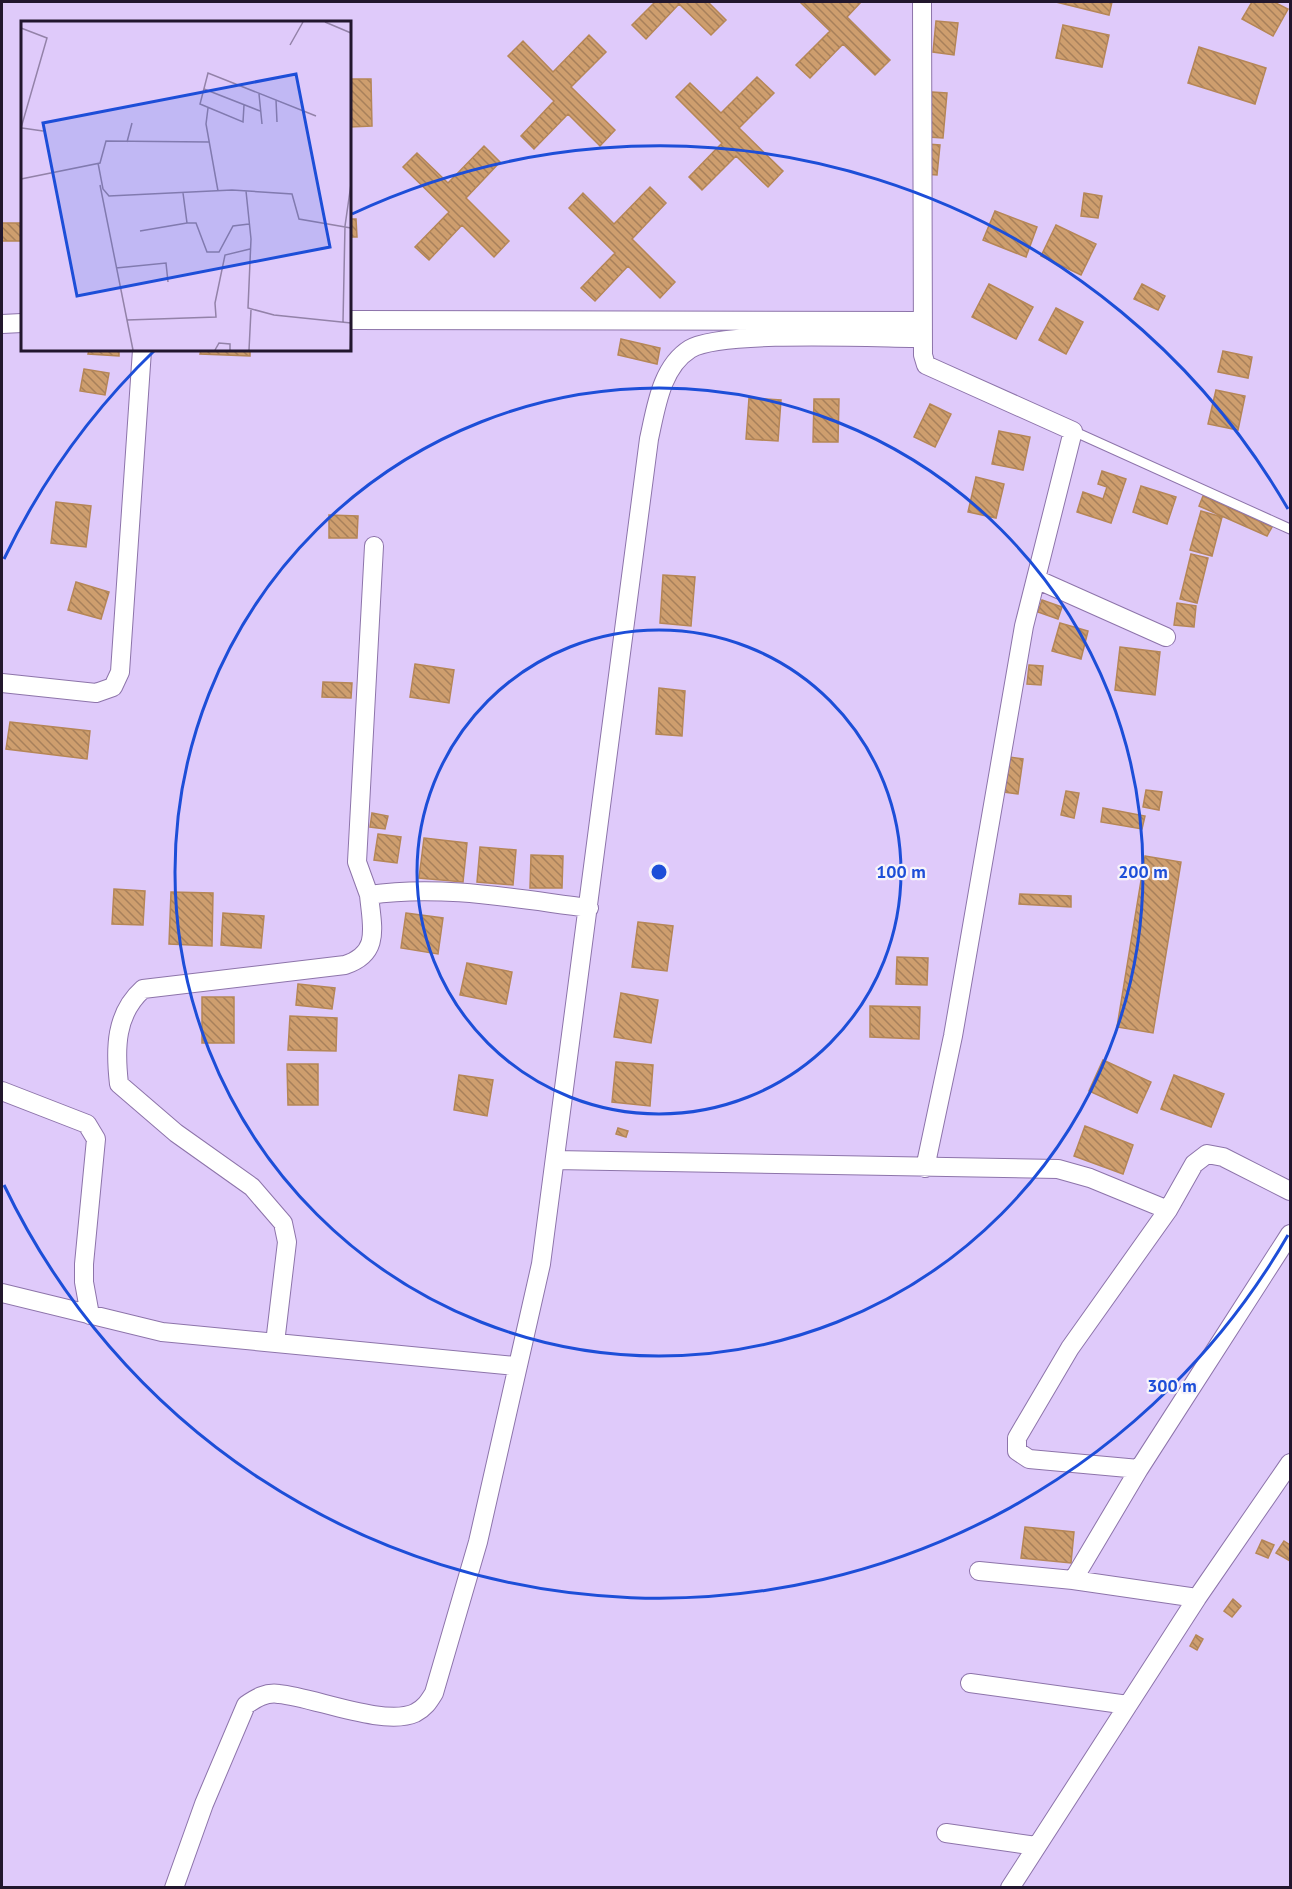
<svg xmlns="http://www.w3.org/2000/svg" width="1292" height="1889" viewBox="0 0 1292 1889" font-family="'PT Sans',sans-serif">
<style>
.building{fill:url(#building-back-hatch);stroke:#b58657;stroke-width:1.5}
.lines{fill:none;stroke-linecap:round;stroke-linejoin:round}
.service-casing{stroke:#8d74aa;stroke-width:11}
.minor-casing{stroke:#8d74aa;stroke-width:20}
.service{stroke:#fff;stroke-width:9}
.minor{stroke:#fff;stroke-width:18}
.ring{fill:none;stroke:#1d4ed8;stroke-width:3}
.inset-road{fill:none;stroke:#9382a8;stroke-width:1.5}
.view{fill:#1d4ed8;fill-opacity:0.15;stroke:#1d4ed8;stroke-width:3}
.inset-edge{fill:none;stroke:#22172d;stroke-width:3}
.centre{fill:#1d4ed8;stroke:#f7f4fa;stroke-width:3}
.ring-label{font-size:18px;text-anchor:middle;font-weight:bold;fill:#1d4ed8;stroke:#f7f4fa;stroke-width:4.5;stroke-linejoin:round;paint-order:stroke}
</style>
<defs>
<pattern id="building-back-hatch" width="6" height="6" patternUnits="userSpaceOnUse" patternTransform="scale(1.5)"><rect width="6" height="6" fill="#ce9e6e"/><path d="M-1 5l2 2M0 0l6 6M5-1l2 2" fill="none" stroke="#a7805b"/></pattern>
</defs>
<rect width="100%" height="100%" fill="#dfcafa"/>
<path class="building" d="M 655,2 L 708,2 L 726,20 L 711,35 L 679,4 L 646,39 L 632,25 Z
M 800,2 L 861,2 L 847,17 L 890,60 L 875,75 L 843,44 L 810,78 L 796,65 L 830,31 Z
M 1056,2 L 1112,2 L 1109,15 Z
M 1252,2 L 1274,2 L 1288,9 L 1273,36 L 1242,19 Z
M 936,21 L 958,23 L 954,55 L 933,52 Z
M 1063,25 L 1109,35 L 1102,67 L 1056,58 Z
M 589,35 L 606,52 L 571,87 L 615,130 L 600,146 L 568,114 L 534,149 L 521,136 L 554,101 L 508,56 L 523,41 L 553,72 Z
M 1199,47 L 1266,68 L 1255,104 L 1188,83 Z
M 757,77 L 774,93 L 739,128 L 783,171 L 768,187 L 736,156 L 702,190 L 689,177 L 722,143 L 676,97 L 690,83 L 721,113 Z
M 350,79 L 371,79 L 372,126 L 350,127 Z
M 932,92 L 947,93 L 943,138 L 928,137 Z
M 927,144 L 940,145 L 937,175 L 924,174 Z
M 484,146 L 500,162 L 466,198 L 509,241 L 494,257 L 462,225 L 429,260 L 415,247 L 449,212 L 403,167 L 417,153 L 448,183 Z
M 650,187 L 666,203 L 632,239 L 675,282 L 660,298 L 628,266 L 595,301 L 581,288 L 615,253 L 569,208 L 583,193 L 614,224 Z
M 1084,193 L 1102,196 L 1098,218 L 1081,216 Z
M 995,211 L 1037,227 L 1026,257 L 983,240 Z
M 350,219 L 356,219 L 357,237 L 350,237 Z
M 2,223 L 22,223 L 22,241 L 2,241 Z
M 1056,225 L 1096,244 L 1081,275 L 1041,256 Z
M 989,284 L 1033,307 L 1016,339 L 972,317 Z
M 1142,284 L 1165,296 L 1158,310 L 1134,299 Z
M 1056,308 L 1083,322 L 1066,354 L 1039,340 Z
M 621,339 L 660,348 L 657,364 L 618,355 Z
M 89,350 L 119,350 L 119,356 L 88,354 Z
M 201,350 L 250,350 L 250,356 L 200,354 Z
M 1223,351 L 1252,357 L 1248,378 L 1218,372 Z
M 84,369 L 109,373 L 105,395 L 80,391 Z
M 1216,390 L 1245,396 L 1238,430 L 1208,424 Z
M 749,398 L 781,400 L 778,441 L 746,439 Z
M 814,399 L 839,399 L 838,442 L 813,442 Z
M 930,404 L 951,414 L 935,447 L 914,437 Z
M 999,431 L 1030,437 L 1023,470 L 992,464 Z
M 1102,471 L 1126,479 L 1111,523 L 1077,512 L 1083,492 L 1103,499 L 1107,487 L 1098,484 Z
M 976,477 L 1004,484 L 996,518 L 968,512 Z
M 1141,486 L 1176,497 L 1167,524 L 1133,512 Z
M 1203,496 L 1272,527 L 1267,536 L 1199,506 Z
M 56,502 L 91,506 L 86,547 L 51,543 Z
M 1201,511 L 1222,517 L 1212,556 L 1190,550 Z
M 329,515 L 358,516 L 357,538 L 329,538 Z
M 1191,554 L 1208,558 L 1197,603 L 1180,599 Z
M 663,575 L 695,577 L 691,626 L 660,623 Z
M 76,582 L 109,592 L 101,619 L 68,610 Z
M 1042,600 L 1062,607 L 1058,619 L 1038,612 Z
M 1177,603 L 1196,606 L 1194,627 L 1174,625 Z
M 1060,623 L 1088,631 L 1081,659 L 1052,651 Z
M 1120,647 L 1160,652 L 1155,695 L 1115,690 Z
M 415,664 L 454,670 L 449,703 L 410,697 Z
M 1029,665 L 1043,666 L 1041,685 L 1027,684 Z
M 323,682 L 352,683 L 351,698 L 322,697 Z
M 659,688 L 685,691 L 682,736 L 656,734 Z
M 10,722 L 90,731 L 87,759 L 6,749 Z
M 1009,757 L 1023,759 L 1018,794 L 1004,792 Z
M 1146,790 L 1162,792 L 1159,810 L 1143,807 Z
M 1066,791 L 1079,793 L 1074,818 L 1061,815 Z
M 1103,808 L 1145,816 L 1142,829 L 1101,822 Z
M 372,813 L 388,816 L 385,829 L 370,827 Z
M 378,834 L 401,837 L 397,863 L 374,860 Z
M 424,838 L 467,843 L 463,882 L 419,878 Z
M 480,847 L 516,850 L 513,885 L 477,882 Z
M 531,855 L 563,856 L 562,888 L 530,888 Z
M 1145,856 L 1181,862 L 1153,1033 L 1117,1027 Z
M 114,889 L 145,891 L 143,925 L 112,924 Z
M 171,892 L 213,893 L 212,946 L 169,944 Z
M 1020,894 L 1071,896 L 1071,907 L 1019,904 Z
M 223,913 L 264,916 L 261,948 L 221,945 Z
M 406,913 L 443,918 L 438,954 L 401,948 Z
M 638,922 L 673,926 L 667,971 L 632,967 Z
M 897,957 L 928,958 L 927,985 L 896,984 Z
M 467,963 L 512,972 L 506,1004 L 460,995 Z
M 298,984 L 335,988 L 332,1009 L 296,1005 Z
M 621,993 L 658,1000 L 651,1043 L 614,1037 Z
M 202,997 L 234,997 L 234,1043 L 202,1043 Z
M 870,1006 L 920,1007 L 919,1039 L 870,1037 Z
M 290,1016 L 337,1018 L 336,1051 L 288,1050 Z
M 1103,1060 L 1151,1082 L 1137,1113 L 1089,1091 Z
M 616,1062 L 653,1065 L 650,1106 L 612,1102 Z
M 287,1064 L 318,1064 L 318,1105 L 288,1105 Z
M 459,1075 L 493,1080 L 487,1116 L 454,1110 Z
M 1174,1075 L 1224,1094 L 1211,1127 L 1161,1109 Z
M 1085,1126 L 1133,1145 L 1123,1174 L 1074,1156 Z
M 618,1128 L 628,1131 L 626,1137 L 616,1134 Z
M 1025,1527 L 1074,1532 L 1071,1563 L 1021,1558 Z
M 1262,1540 L 1274,1545 L 1268,1558 L 1256,1553 Z
M 1284,1541 L 1290,1545 L 1290,1561 L 1276,1553 Z
M 1233,1599 L 1241,1606 L 1232,1617 L 1224,1611 Z
M 1196,1635 L 1203,1639 L 1197,1650 L 1190,1646 Z"/>
<g class="lines">
<g class="service-casing">
<path id="service" d="M 1073,431 L 1290,529"/>
</g>
<g class="minor-casing">
<path id="minor" d="M 922,2 L 923,355 L 926,365 L 1073,431 L 1024,626 L 953,1036 L 925,1168
M 350,320 L 923,321
M 2,324 L 22,323
M 1036,579 L 1166,637
M 2,683 L 96,693 L 113,687 L 120,672 L 142,350
M 369,895 L 357,862 L 374,546
M 2,1091 L 87,1124 L 96,1139 L 84,1264 L 84,1282 L 90,1315
M 555,1160 L 1058,1169 L 1090,1178 L 1168,1210
M 2,1293 L 162,1332 L 516,1366
M 275,1343 L 287,1242 L 283,1223 L 252,1187 L 176,1133 L 119,1084 C 115,1049 115,1014 143,989 L 345,965 C 381,953 372,927 369,895 C 442,884 517,899 589,908
M 1139,1469 L 1029,1459 L 1017,1451 L 1017,1438 L 1070,1348 L 1168,1210 L 1194,1164 L 1207,1154 L 1223,1157 L 1290,1191
M 979,1571 L 1073,1580 L 1197,1598
M 1073,1580 L 1139,1469 L 1290,1234
M 970,1683 L 1128,1705
M 946,1833 L 1036,1846
M 174,1888 L 204,1804 L 246,1705 C 256,1698 266,1692 279,1694 C 313,1697 384,1727 415,1713 C 425,1708 429,1701 434,1693 L 478,1542 L 541,1264 L 649,439 C 656,408 661,367 690,349 C 721,330 879,338 923,338
M 1010,1888 L 1197,1598 L 1290,1463"/>
</g>
<use href="#service" class="service"/>
<use href="#minor" class="minor"/>
</g>
<g class="ring">
<circle cx="659" cy="872" r="242"/>
<circle cx="659" cy="872" r="484"/>
<path d="M1288 1235A726 726 0 0 1 4 1185M4 559A726 726 0 0 1 155 350M352 214A726 726 0 0 1 1288 509"/>
</g>
<g transform="translate(21 21)">
<rect width="330" height="330" fill="#dfcafa"/>
<path class="inset-road" d="M 304,1 L 330,12M 0,7 L 26,17 L 0,107M 269,24 L 282,1M 183,68 L 239,90M 238,73 L 241,103M 255,79 L 256,101M 223,84 L 222,101 L 179,83 L 187,52 L 295,95M 187,87 L 185,103 L 197,170M 1,107 L 22,110M 106,121 L 111,102M 77,142 L 82,168 L 88,175 L 211,169 L 271,173 L 278,198 L 330,207M 0,158 L 79,142 L 85,120 L 188,121M 79,164 L 112,329M 225,170 L 230,218 L 227,287 L 253,294 L 330,302M 162,172 L 166,202 L 175,202 L 186,231 L 198,231 L 212,205 L 228,203M 119,210 L 166,202M 95,247 L 145,242 L 147,261M 106,299 L 195,296 L 194,282 L 204,234 L 229,228M 322,301 L 324,205 L 330,163M 194,329 L 198,322 L 209,323 L 209,329M 228,329 L 230,289M 329,329 L 330,307"/>
<path class="view" d="M 275,53 L 309,226 L 56,275 L 22,102 Z"/>
<rect width="330" height="330" class="inset-edge"/>
</g>
<circle cx="659" cy="872" r="9" class="centre"/>
<g class="ring-label">
<text x="901" y="878">100 m</text>
<text x="1143" y="878">200 m</text>
<text x="1172" y="1392">300 m</text>
</g>
<rect width="1292" height="1889" fill="none" stroke="#22172d" stroke-width="6"/>
</svg>
